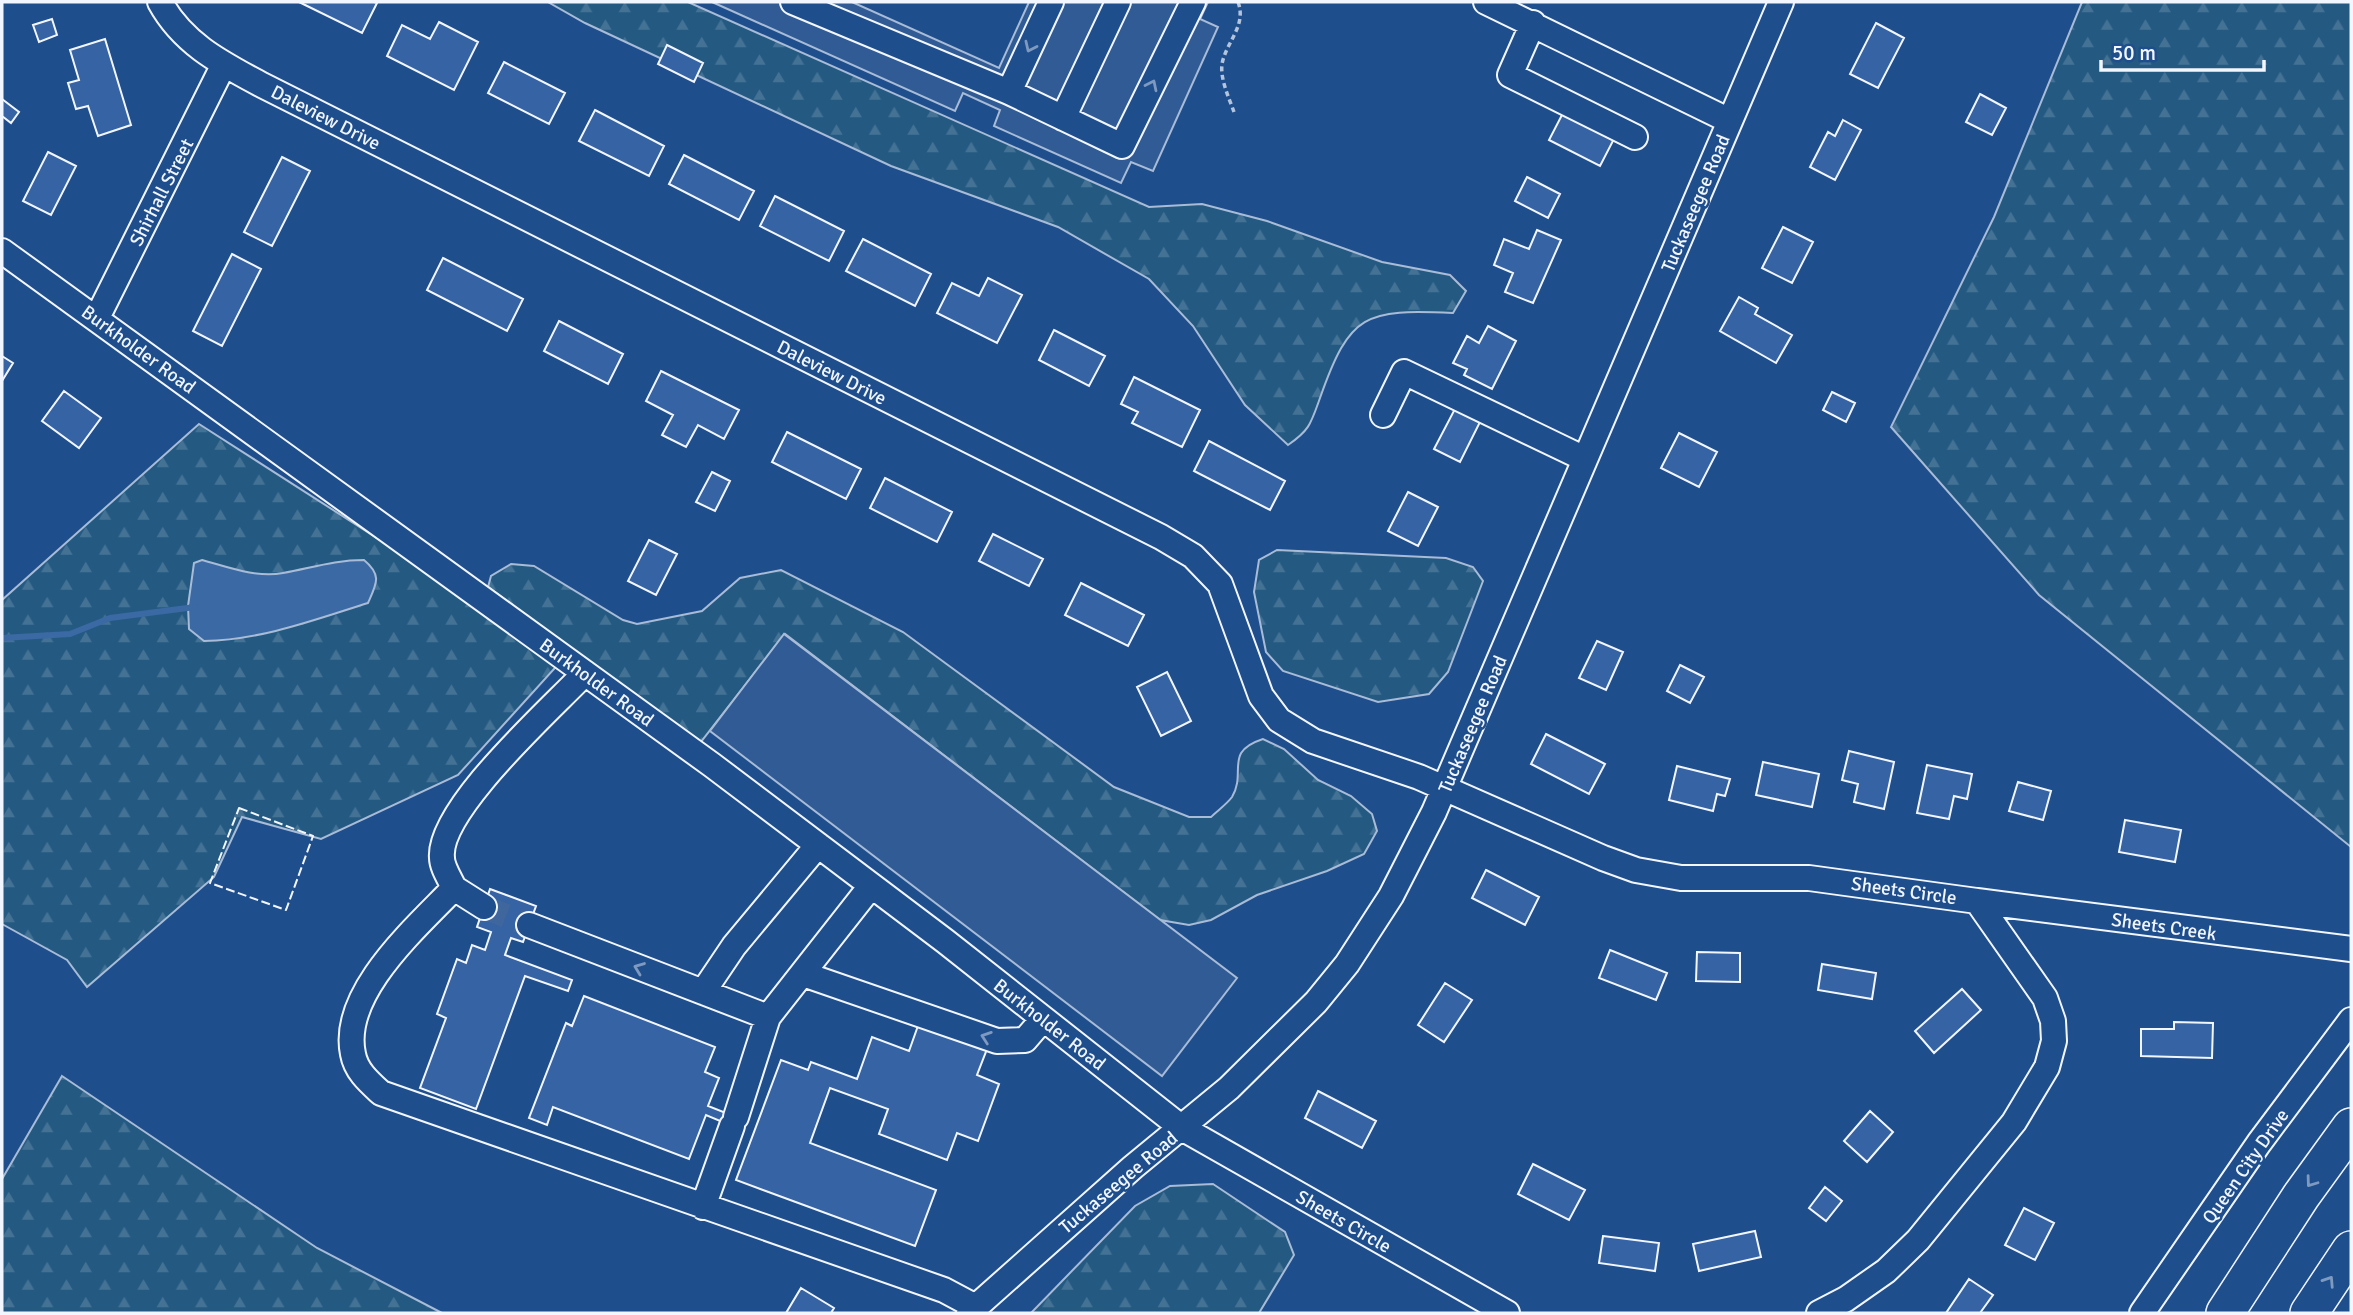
<svg xmlns="http://www.w3.org/2000/svg" width="2353" height="1315" viewBox="0 0 2353 1315" font-family="Signika,sans-serif">
<style>
.forest{fill:url(#forest-firs);stroke:#a8bbd7;stroke-width:2}
.parking{fill:#305b95;stroke:#a8bbd7;stroke-width:2}
.water{fill:#3b69a3;stroke:#a8bbd7;stroke-width:2}
.lines{fill:none;stroke-linecap:round;stroke-linejoin:round}
.stream{stroke:#3b69a3;stroke-width:6}
.building{fill:#3563a3;stroke:#f2f6ff;stroke-width:2}
.minor-tunnel{stroke:#3f679d;stroke-width:24;stroke-dasharray:24 12;stroke-linecap:butt}
.minor-casing{stroke:#f2f6ff;stroke-width:28}
.highway-casing{stroke:#f2f6ff;stroke-width:40}
.path{stroke:#b3c4dc;stroke-width:3.5;stroke-dasharray:5 3.5;stroke-linecap:butt}
.minor{stroke:#1f4e8c;stroke-width:24}
.highway{stroke:#1f4e8c;stroke-width:37}
.fence{stroke:#f2f6ff;stroke-width:2;stroke-dasharray:9 3.5;stroke-linecap:butt}
.oneway{stroke:#7e9ac0}
.labels{text-anchor:middle;stroke-width:5;stroke-linejoin:round;paint-order:stroke}
.street-label{font-size:19px;fill:#f2f6ff;stroke:#1f4e8c}
</style>
<defs>
<pattern id="forest-firs" width="22" height="20" patternUnits="userSpaceOnUse" patternTransform="scale(1.75)"><rect width="22" height="20" fill="#245a82"/><path d="M5 1l3.5 6h-7zM16 11l3.5 6h-7z" fill="#447295"/></pattern>
</defs>
<rect width="100%" height="100%" fill="#1f4e8c"/>
<path class="forest" d="M 548,2 L 688,2 L 1149,207 L 1202,204 L 1267,221 L 1382,262 L 1450,275 L 1466,291 L 1453,313 C 1365,309 1350,313 1320,398 C 1311,423 1310,430 1288,445 L 1245,405 L 1193,326 L 1149,279 L 1058,227 L 891,166 L 585,23 Z
M 2082,2 L 2351,2 L 2351,847 L 2039,595 L 1891,427 L 1994,217 Z
M 199,424 L 564,658 L 458,775 L 321,839 L 242,817 L 214,877 L 87,987 L 67,960 L 2,924 L 2,600 Z
M 1277,550 L 1446,558 L 1473,567 L 1483,581 L 1448,672 L 1429,694 L 1378,702 L 1283,671 L 1266,652 L 1254,592 L 1259,560 Z
M 511,564 L 534,566 L 623,620 L 637,624 L 702,611 L 740,578 L 781,570 L 903,632 L 1114,787 L 1189,817 L 1211,817 C 1217,811 1227,804 1232,797 C 1247,772 1223,752 1263,739 L 1284,749 L 1318,780 L 1351,796 L 1372,814 L 1377,831 L 1364,854 L 1327,871 L 1257,895 L 1211,920 L 1189,925 L 1160,920 L 785,634 L 700,743 L 488,587 L 491,576 Z
M 62,1076 L 317,1248 L 442,1313 L 2,1313 L 2,1179 Z
M 1213,1184 L 1285,1232 L 1294,1255 L 1259,1313 L 1031,1313 L 1135,1206 L 1170,1186 Z"/>
<path class="parking" d="M 712,2 L 852,2 L 999,68 L 1029,2 L 1208,2 L 1200,19 L 1218,27 L 1153,171 L 1131,162 L 1121,183 L 994,126 L 1000,110 L 963,93 L 955,111 Z
M 784,634 L 1237,978 L 1162,1076 L 710,731 Z"/>
<path class="water" d="M 202,560 C 228,567 256,578 283,573 C 311,568 335,560 364,560 C 382,575 377,583 368,603 C 314,620 261,640 204,641 L 189,629 L 188,606 L 194,563 Z"/>
<g class="lines">
<path class="stream" d="M 2,638 L 70,634 L 110,618 L 195,607"/>
</g>
<path class="building" d="M 299,2 L 374,2 L 377,3 L 362,33 Z
M 52,19 L 57,35 L 39,42 L 33,25 Z
M 439,22 L 478,42 L 454,90 L 387,56 L 402,25 L 430,39 Z
M 1876,23 L 1904,38 L 1878,88 L 1850,74 Z
M 105,39 L 131,125 L 98,136 L 88,106 L 76,109 L 68,83 L 79,80 L 70,50 Z
M 667,45 L 703,63 L 694,82 L 658,64 Z
M 504,62 L 565,93 L 549,124 L 488,93 Z
M 1980,94 L 2006,108 L 1992,135 L 1966,122 Z
M 2,99 L 19,112 L 11,123 L 2,116 Z
M 595,110 L 664,146 L 649,176 L 579,141 Z
M 1564,111 L 1615,137 L 1600,166 L 1549,140 Z
M 1843,120 L 1861,130 L 1835,180 L 1810,167 L 1828,132 L 1835,136 Z
M 48,152 L 76,166 L 51,215 L 23,201 Z
M 684,155 L 754,191 L 739,220 L 669,184 Z
M 282,157 L 310,171 L 272,246 L 244,232 Z
M 1527,177 L 1560,194 L 1548,218 L 1515,201 Z
M 775,196 L 844,231 L 829,261 L 760,226 Z
M 1783,227 L 1813,242 L 1792,283 L 1762,268 Z
M 1537,230 L 1561,240 L 1533,303 L 1505,292 L 1513,273 L 1494,265 L 1504,239 L 1529,249 Z
M 863,239 L 931,274 L 915,306 L 846,271 Z
M 232,254 L 261,269 L 222,346 L 193,331 Z
M 443,258 L 523,299 L 507,331 L 427,290 Z
M 988,278 L 1022,295 L 997,343 L 937,313 L 952,283 L 979,296 Z
M 1739,297 L 1758,308 L 1755,314 L 1792,335 L 1776,363 L 1720,331 Z
M 559,321 L 623,354 L 608,384 L 544,351 Z
M 1488,326 L 1516,341 L 1492,389 L 1464,375 L 1467,369 L 1453,363 L 1467,336 L 1479,343 Z
M 1054,330 L 1105,356 L 1089,386 L 1039,360 Z
M 2,356 L 13,363 L 2,381 Z
M 661,371 L 739,410 L 724,439 L 698,425 L 686,447 L 662,435 L 673,415 L 646,401 Z
M 1134,377 L 1200,410 L 1182,447 L 1132,423 L 1138,412 L 1121,404 Z
M 64,391 L 101,418 L 79,448 L 42,421 Z
M 1832,392 L 1855,403 L 1846,422 L 1823,410 Z
M 1457,405 L 1482,418 L 1460,462 L 1434,449 Z
M 787,432 L 861,469 L 846,499 L 772,462 Z
M 1679,433 L 1717,452 L 1699,487 L 1661,468 Z
M 1209,441 L 1285,481 L 1270,510 L 1194,471 Z
M 712,472 L 730,481 L 715,511 L 696,502 Z
M 885,478 L 952,512 L 937,542 L 870,508 Z
M 1408,492 L 1438,507 L 1418,546 L 1388,531 Z
M 993,534 L 1043,559 L 1029,586 L 979,561 Z
M 649,540 L 677,554 L 656,595 L 628,581 Z
M 1081,583 L 1144,615 L 1128,646 L 1065,615 Z
M 1597,641 L 1623,652 L 1606,690 L 1579,678 Z
M 1680,665 L 1704,677 L 1690,703 L 1667,691 Z
M 1167,672 L 1191,721 L 1161,736 L 1137,687 Z
M 1546,734 L 1605,764 L 1589,794 L 1531,764 Z
M 1849,751 L 1894,762 L 1884,809 L 1854,802 L 1858,784 L 1842,780 Z
M 1763,762 L 1819,774 L 1812,807 L 1756,795 Z
M 1927,765 L 1972,774 L 1967,799 L 1954,796 L 1949,819 L 1917,813 Z
M 1677,766 L 1730,779 L 1725,796 L 1717,794 L 1713,811 L 1669,800 Z
M 2018,782 L 2051,791 L 2043,820 L 2009,811 Z
M 2125,820 L 2181,830 L 2175,862 L 2119,852 Z
M 1486,870 L 1539,897 L 1525,925 L 1472,898 Z
M 490,889 L 536,906 L 523,942 L 511,938 L 505,955 L 572,980 L 568,991 L 525,976 L 476,1109 L 420,1088 L 446,1018 L 437,1014 L 457,959 L 466,963 L 472,945 L 485,950 L 491,932 L 477,927 Z
M 1610,950 L 1667,973 L 1656,1000 L 1599,978 Z
M 1697,952 L 1740,953 L 1740,982 L 1696,981 Z
M 1822,964 L 1876,973 L 1872,999 L 1818,990 Z
M 1445,983 L 1472,1000 L 1444,1042 L 1418,1025 Z
M 1962,989 L 1981,1010 L 1934,1053 L 1915,1031 Z
M 584,996 L 715,1047 L 705,1072 L 719,1078 L 708,1106 L 746,1121 L 732,1126 L 706,1115 L 689,1159 L 553,1107 L 547,1125 L 529,1118 L 566,1023 L 572,1026 Z
M 2174,1022 L 2213,1023 L 2212,1058 L 2141,1056 L 2141,1029 L 2174,1029 Z
M 919,1023 L 987,1049 L 977,1075 L 999,1084 L 978,1141 L 957,1133 L 947,1160 L 879,1134 L 888,1109 L 830,1088 L 810,1143 L 936,1190 L 915,1246 L 736,1180 L 781,1060 L 808,1070 L 811,1062 L 857,1079 L 872,1037 L 909,1051 Z
M 1318,1091 L 1376,1121 L 1362,1148 L 1305,1118 Z
M 1870,1111 L 1893,1132 L 1867,1162 L 1844,1141 Z
M 1533,1164 L 1585,1190 L 1569,1220 L 1518,1194 Z
M 1825,1187 L 1842,1201 L 1826,1221 L 1809,1208 Z
M 2024,1208 L 2054,1223 L 2035,1260 L 2005,1245 Z
M 1755,1231 L 1761,1257 L 1699,1271 L 1693,1244 Z
M 1603,1236 L 1659,1243 L 1655,1271 L 1599,1263 Z
M 1969,1279 L 1993,1295 L 1980,1313 L 1946,1313 Z
M 801,1288 L 834,1308 L 831,1313 L 786,1313 Z"/>
<g class="lines">
<path class="minor-tunnel" d="M 484,907 L 529,925"/>
<g class="minor-casing">
<path id="minor" d="M 160,2 C 183,44 221,63 262,85 L 1161,537 L 1193,556 L 1220,584 L 1261,696 L 1279,720 L 1313,741 L 1419,777 L 1603,858 L 1636,870 L 1681,878 L 1809,878 L 1977,901 L 2045,998 L 2053,1021 L 2054,1041 L 2047,1067 L 2014,1122 L 1918,1240 L 1886,1271 L 1846,1299 L 1819,1313
M 793,2 L 1009,92 L 1122,146 L 1193,2
M 1486,2 L 1730,121
M 1533,23 L 1510,75 L 1635,137
M 1009,92 L 1051,2
M 1063,118 L 1118,2
M 2,251 L 712,765 L 945,941 L 1182,1128 L 1507,1313
M 97,318 L 224,64
M 1383,415 L 1404,372 L 1585,459
M 585,673 C 552,708 437,810 442,858 C 442,867 450,879 454,888 C 417,927 340,993 353,1054 C 356,1071 369,1082 381,1093 L 944,1290 L 976,1307
M 454,888 L 484,907
M 1977,901 L 2351,949
M 529,925 L 768,1017 L 871,886
M 803,974 L 997,1041 L 1025,1040 L 1043,1019
M 703,992 L 734,946 L 818,845
M 736,1117 L 768,1017
M 703,1207 L 732,1126
M 969,1313 L 1133,1167 L 1229,1088 L 1316,1002 L 1347,964 L 1391,896 L 1434,812 L 1781,2
M 2142,1313 L 2259,1143 L 2351,1020"/>
</g>
<g class="highway-casing">
<path id="highway" d="M 2225,1313 L 2301,1196 L 2351,1127
M 2309,1313 L 2351,1250"/>
</g>
<path class="path" d="M 1234,112 C 1229,98 1220,79 1222,64 C 1226,42 1247,26 1238,2"/>
<use href="#minor" class="minor"/>
<use href="#highway" class="highway"/>
<path class="fence" d="M 239,808 L 313,836 L 286,910 L 210,883 Z"/>
</g>
<defs><path id="oneway-chevron" d="M-2-3.5L2.5 0L-2 3.5" fill="none" stroke-width="1.6" stroke-linecap="round" stroke-linejoin="round" transform="scale(1.75)"/></defs>
<g class="oneway">
<use href="#oneway-chevron" transform="translate(1030 47) rotate(115)"/>
<use href="#oneway-chevron" transform="translate(1152 85) rotate(-64)"/>
<use href="#oneway-chevron" transform="translate(639 968) rotate(-159)"/>
<use href="#oneway-chevron" transform="translate(986 1037) rotate(-161)"/>
<use href="#oneway-chevron" transform="translate(2311 1182) rotate(126)"/>
<use href="#oneway-chevron" transform="translate(2329 1281) rotate(-57)"/>
</g>
<g class="labels">
<g class="street-label">
<text transform="translate(326 117) rotate(27)" y="7">Daleview Drive</text>
<text transform="translate(161 192) rotate(-63)" y="7">Shirhall Street</text>
<text transform="translate(1695 203) rotate(-67)" y="7">Tuckaseegee Road</text>
<text transform="translate(139 349) rotate(36)" y="7">Burkholder Road</text>
<text transform="translate(832 372) rotate(27)" y="7">Daleview Drive</text>
<text transform="translate(597 682) rotate(36)" y="7">Burkholder Road</text>
<text transform="translate(1472 724) rotate(-67)" y="7">Tuckaseegee Road</text>
<text transform="translate(1904 890) rotate(8)" y="7">Sheets Circle</text>
<text transform="translate(2164 926) rotate(8)" y="7">Sheets Creek</text>
<text transform="translate(1050 1024) rotate(38)" y="7">Burkholder Road</text>
<text transform="translate(2245 1166) rotate(-55)" y="7">Queen City Drive</text>
<text transform="translate(1118 1182) rotate(-40)" y="7">Tuckaseegee Road</text>
<text transform="translate(1344 1221) rotate(30)" y="7">Sheets Circle</text>
</g>
</g>
<rect width="2353" height="1315" fill="none" stroke="#f2f6ff" stroke-width="7"/>
<path d="M2101 60v10h163v-10" fill="none" stroke="#f2f6ff" stroke-width="3.5"/>
<text x="2112" y="60" font-size="21" fill="#f2f6ff" stroke="#1f4e8c" stroke-width="5" paint-order="stroke">50 m</text>
</svg>
